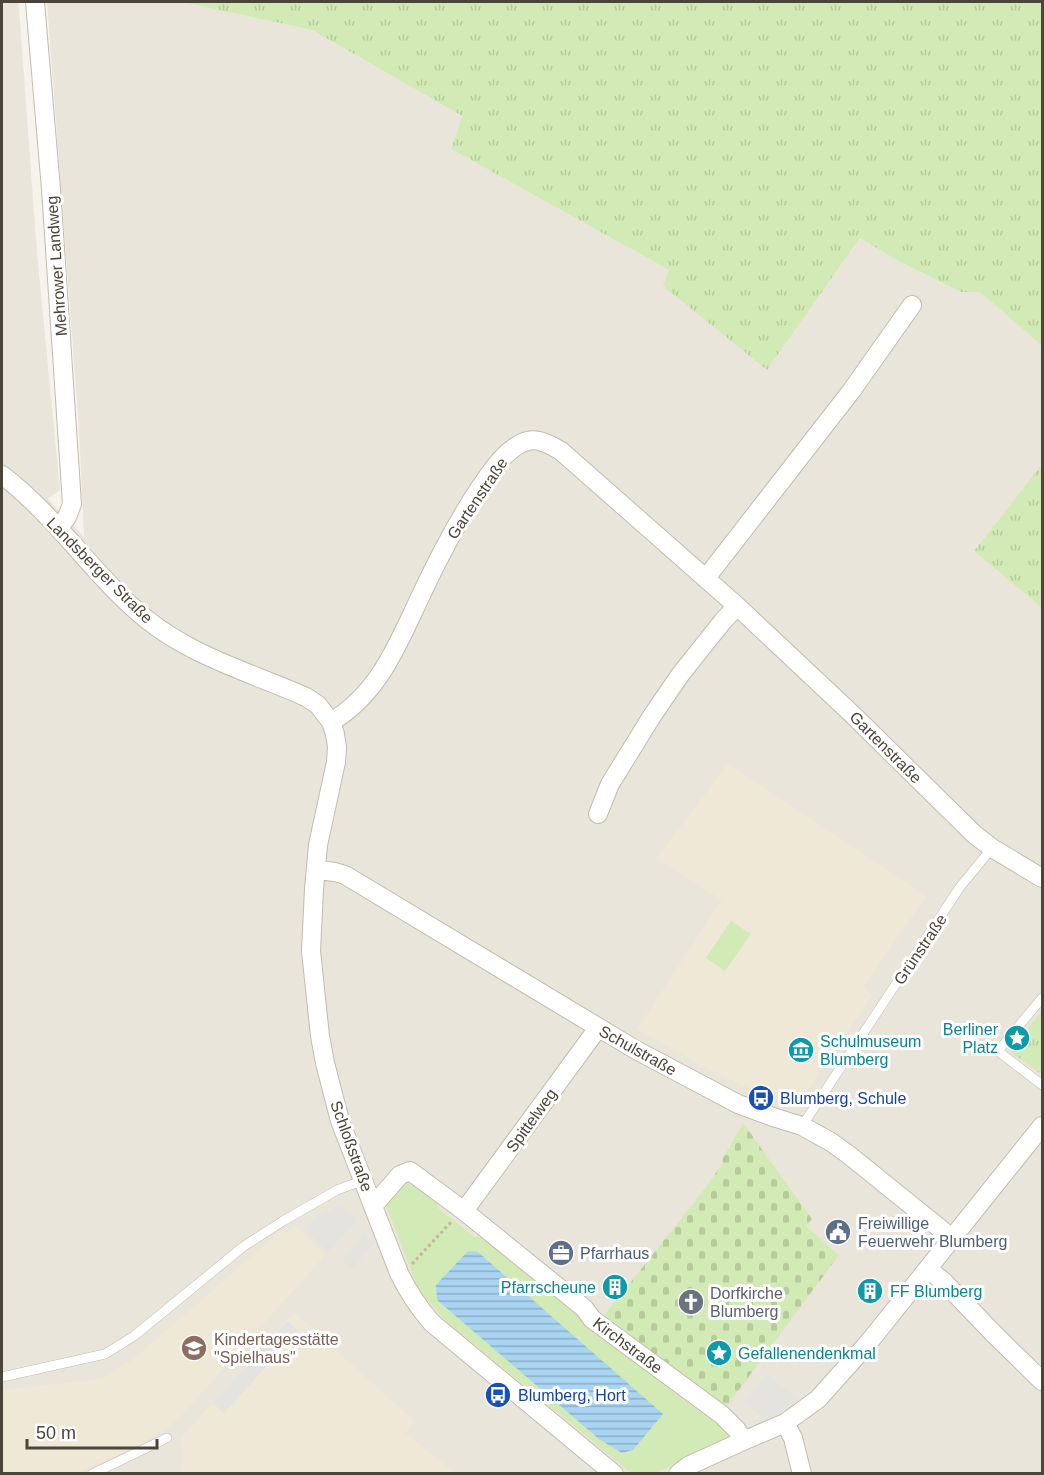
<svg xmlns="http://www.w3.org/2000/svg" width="1044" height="1475" viewBox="0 0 1044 1475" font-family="Arial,sans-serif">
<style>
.residential{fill:#eae5da}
.education{fill:#efe8d6}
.grass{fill:url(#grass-tufts)}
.cemetery{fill:url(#cemetery-stones)}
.green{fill:#d2eab5}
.parking{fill:#e5e3e0}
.water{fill:url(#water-rules)}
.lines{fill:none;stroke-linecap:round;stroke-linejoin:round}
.service-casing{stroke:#c2bbae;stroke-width:10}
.minor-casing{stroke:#c2bbae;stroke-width:20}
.path{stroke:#c4b79f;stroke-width:3;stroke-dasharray:3 3;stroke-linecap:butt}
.service{stroke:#fff;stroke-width:9}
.minor{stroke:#fff;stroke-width:18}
.labels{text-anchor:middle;stroke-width:6;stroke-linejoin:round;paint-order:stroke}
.street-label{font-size:16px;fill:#4b4439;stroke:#fff}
.culture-label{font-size:16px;fill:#0d838f;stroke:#fff;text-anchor:start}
.transit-label{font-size:16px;fill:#164399;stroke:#fff;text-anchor:start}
.service-label{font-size:16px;fill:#4e5e75;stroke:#fff;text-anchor:start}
.worship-label{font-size:16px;fill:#5b616d;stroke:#fff;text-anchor:start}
.education-label{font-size:16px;fill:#785e54;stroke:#fff;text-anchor:start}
</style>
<defs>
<pattern id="grass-tufts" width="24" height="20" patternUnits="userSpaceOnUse" patternTransform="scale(1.5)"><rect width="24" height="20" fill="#d2eab5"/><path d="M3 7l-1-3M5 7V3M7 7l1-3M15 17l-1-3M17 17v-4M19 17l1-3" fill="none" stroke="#b6ca9c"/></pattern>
<pattern id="cemetery-stones" width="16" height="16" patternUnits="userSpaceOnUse" patternTransform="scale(1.5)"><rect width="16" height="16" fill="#d2eab5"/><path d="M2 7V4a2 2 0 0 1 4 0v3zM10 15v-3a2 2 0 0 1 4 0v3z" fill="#b6ca9c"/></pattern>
<pattern id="water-rules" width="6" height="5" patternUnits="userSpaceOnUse" patternTransform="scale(1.5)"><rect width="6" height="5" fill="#a9d4f2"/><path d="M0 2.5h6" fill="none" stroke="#8caec5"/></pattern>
</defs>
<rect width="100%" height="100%" fill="#f6f3ec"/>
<path class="residential" d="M 2,2 L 18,2 L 19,9 L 37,253 L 60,490 L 48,499 L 84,537 L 79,428 L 47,2 L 181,2 L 312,30 L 462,116 L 451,149 L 669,270 L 767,370 L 860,238 L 898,261 L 961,292 L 980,292 L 1042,346 L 1042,464 L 974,551 L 1042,608 L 1042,1473 L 2,1474 Z"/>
<path class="education" d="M 728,764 L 926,896 L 863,987 L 872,996 L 796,1107 L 719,1075 L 637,1029 L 722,900 L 657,858 Z
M 295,1226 L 325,1255 L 182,1415 L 168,1427 L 140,1445 L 75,1473 L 2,1473 L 2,1390 L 102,1379 L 135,1358 L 282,1230 L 286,1234 Z
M 294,1312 L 414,1421 L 405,1433 L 455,1473 L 180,1474 L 184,1457 L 181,1437 L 213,1403 Z"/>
<path class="grass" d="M 181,2 L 1042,2 L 1042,346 L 980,292 L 961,292 L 898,261 L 860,238 L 767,370 L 663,286 L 669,270 L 451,149 L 462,116 L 312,30 Z
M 1042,464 L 1042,608 L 974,551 Z
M 1042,1011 L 1042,1075 L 1011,1052 L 1010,1049 Z"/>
<path class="cemetery" d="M 743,1123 L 812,1219 L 806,1226 L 839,1255 L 724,1410 L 603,1317 L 700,1195 L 723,1163 L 722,1160 Z"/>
<path class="green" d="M 731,921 L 751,934 L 725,971 L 706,958 Z
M 401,1179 L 436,1197 L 438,1208 L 475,1237 L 485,1238 L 735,1435 L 657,1473 L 631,1473 L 447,1322 L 419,1291 L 384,1200 Z"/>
<path class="parking" d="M 339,1203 L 359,1220 L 328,1252 L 305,1229 L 325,1209 L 330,1213 Z
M 364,1234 L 375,1243 L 352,1269 L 342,1261 Z
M 287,1321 L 299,1331 L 224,1413 L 213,1403 Z
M 767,1374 L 798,1399 L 769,1421 L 744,1403 Z"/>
<path class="water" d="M 468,1251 L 478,1252 L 663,1414 L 633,1450 L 622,1453 L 599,1439 L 437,1300 L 436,1285 Z"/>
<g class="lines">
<g class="service-casing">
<path id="service" d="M 1042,998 L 998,1051 L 1042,1085
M 802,1126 L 960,887 L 992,848
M 2,1377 L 105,1354 L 134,1336 L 244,1246 L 283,1221 L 337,1190 L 364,1180
M 92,1474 L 167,1438"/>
</g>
<g class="minor-casing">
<path id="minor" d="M 35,2 L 51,189 L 72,504 L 67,517 L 59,528
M 2,475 C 56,516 93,575 145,618 C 191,656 252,673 306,697 L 318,705 L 331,722 L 335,734 L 337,747 L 336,762 L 318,845 L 314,889 L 311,951 L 320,1036 L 325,1063 L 340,1121 L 399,1273 C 408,1292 418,1307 432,1323 L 614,1474
M 706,578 L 852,390 L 912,305
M 331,722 C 380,693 398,643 422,593 C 439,557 457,522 479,489 C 491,472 503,452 522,443 C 536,436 549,444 561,451 L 737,606 L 852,714 L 975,835 L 992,848 L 1042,878
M 598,814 L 610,784 L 652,716 L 680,675 L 723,621 L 737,606
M 316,870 L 335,872 L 345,875 L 636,1050 L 738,1104 L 776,1118 L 802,1126 L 831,1142 L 849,1155 L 953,1239
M 373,1206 L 400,1175 L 410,1171 L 464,1211 L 584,1308 L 592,1319 L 722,1415 L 737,1430 L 743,1441
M 464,1211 L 598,1028
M 928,1269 L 944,1282 L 994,1334 L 1042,1381
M 785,1423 L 793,1438 L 802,1474
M 678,1474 L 688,1466 L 743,1441 L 785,1423 L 818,1399 L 869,1342 L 1042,1126"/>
</g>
<path class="path" d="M 412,1264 L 451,1222"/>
<use href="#service" class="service"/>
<use href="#minor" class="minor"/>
</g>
<defs>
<g id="sight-disc" transform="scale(1.35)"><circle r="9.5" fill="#0f9aa8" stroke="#fff"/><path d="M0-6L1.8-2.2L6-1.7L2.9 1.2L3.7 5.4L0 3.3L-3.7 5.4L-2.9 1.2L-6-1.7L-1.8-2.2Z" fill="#fff"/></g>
<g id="museum-disc" transform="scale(1.35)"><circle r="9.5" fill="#0f9aa8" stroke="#fff"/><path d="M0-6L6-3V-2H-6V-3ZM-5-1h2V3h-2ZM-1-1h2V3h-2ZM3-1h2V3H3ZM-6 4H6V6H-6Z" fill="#fff"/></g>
<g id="bus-disc" transform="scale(1.35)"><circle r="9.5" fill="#1a4fb4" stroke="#fff"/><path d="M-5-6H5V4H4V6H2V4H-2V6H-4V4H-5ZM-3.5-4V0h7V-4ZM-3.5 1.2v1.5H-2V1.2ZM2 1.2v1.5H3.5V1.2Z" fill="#fff"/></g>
<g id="civic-disc" transform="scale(1.35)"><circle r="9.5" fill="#5c6f8a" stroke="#fff"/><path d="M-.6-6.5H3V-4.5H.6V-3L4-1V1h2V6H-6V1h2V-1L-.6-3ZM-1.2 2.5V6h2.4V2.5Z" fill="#fff"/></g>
<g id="office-disc" transform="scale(1.35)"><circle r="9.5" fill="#5c6f8a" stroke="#fff"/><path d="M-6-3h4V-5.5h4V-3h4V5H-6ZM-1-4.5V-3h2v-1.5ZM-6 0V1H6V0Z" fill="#fff"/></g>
<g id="building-disc" transform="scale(1.35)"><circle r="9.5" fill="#0f9aa8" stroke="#fff"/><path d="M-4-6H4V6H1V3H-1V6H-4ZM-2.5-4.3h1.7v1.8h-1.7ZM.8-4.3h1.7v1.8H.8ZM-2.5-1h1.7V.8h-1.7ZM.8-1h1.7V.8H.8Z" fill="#fff"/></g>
<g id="church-disc" transform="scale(1.35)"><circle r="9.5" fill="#6b7280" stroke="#fff"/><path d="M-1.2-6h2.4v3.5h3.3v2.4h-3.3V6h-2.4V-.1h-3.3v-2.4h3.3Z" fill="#fff"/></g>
<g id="school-disc" transform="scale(1.35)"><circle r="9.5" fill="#8d6e63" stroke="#fff"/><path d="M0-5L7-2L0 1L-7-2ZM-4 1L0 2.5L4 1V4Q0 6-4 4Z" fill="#fff"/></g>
</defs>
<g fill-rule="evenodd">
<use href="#sight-disc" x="1017" y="1038"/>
<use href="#museum-disc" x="801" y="1050"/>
<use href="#bus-disc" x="761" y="1098"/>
<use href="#civic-disc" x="838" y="1232"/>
<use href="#office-disc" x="561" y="1253"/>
<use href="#building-disc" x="615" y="1287"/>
<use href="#building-disc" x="870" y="1291"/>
<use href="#church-disc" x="691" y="1302"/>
<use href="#school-disc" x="194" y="1348"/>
<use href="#sight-disc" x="719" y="1353"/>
<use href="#bus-disc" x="498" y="1395"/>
</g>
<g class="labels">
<g class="street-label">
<text transform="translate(56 266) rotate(-94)" y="6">Mehrower Landweg</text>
<text transform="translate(477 498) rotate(-56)" y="6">Gartenstraße</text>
<text transform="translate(100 570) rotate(45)" y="6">Landsberger Straße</text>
<text transform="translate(886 747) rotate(45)" y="6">Gartenstraße</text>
<text transform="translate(920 949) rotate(-56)" y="6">Grünstraße</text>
<text transform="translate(638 1050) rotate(29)" y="6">Schulstraße</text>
<text transform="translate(531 1120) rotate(-54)" y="6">Spittelweg</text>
<text transform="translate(352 1146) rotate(70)" y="6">Schloßstraße</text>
<text transform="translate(628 1345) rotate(37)" y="6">Kirchstraße</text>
</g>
<g class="culture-label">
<text x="998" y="1035" text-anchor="end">Berliner<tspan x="998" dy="18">Platz</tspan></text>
<text x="820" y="1047">Schulmuseum<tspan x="820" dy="18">Blumberg</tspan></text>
<text x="596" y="1293" text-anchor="end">Pfarrscheune</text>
<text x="890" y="1297">FF Blumberg</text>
<text x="738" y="1359">Gefallenendenkmal</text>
</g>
<g class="transit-label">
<text x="780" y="1104">Blumberg, Schule</text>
<text x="518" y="1401">Blumberg, Hort</text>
</g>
<g class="service-label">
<text x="858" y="1229">Freiwillige<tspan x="858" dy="18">Feuerwehr Blumberg</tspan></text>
<text x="580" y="1259">Pfarrhaus</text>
</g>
<g class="worship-label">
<text x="710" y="1299">Dorfkirche<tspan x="710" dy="18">Blumberg</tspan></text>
</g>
<g class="education-label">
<text x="214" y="1345">Kindertagesstätte<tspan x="214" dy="18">"Spielhaus"</tspan></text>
</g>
</g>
<rect width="1044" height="1475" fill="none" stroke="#4b4439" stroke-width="6"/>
<path d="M27 1439v9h130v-9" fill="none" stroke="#4b4439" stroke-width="3"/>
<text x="36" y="1439" font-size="18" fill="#4b4439" stroke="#ffffff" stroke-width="4.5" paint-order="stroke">50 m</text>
</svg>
